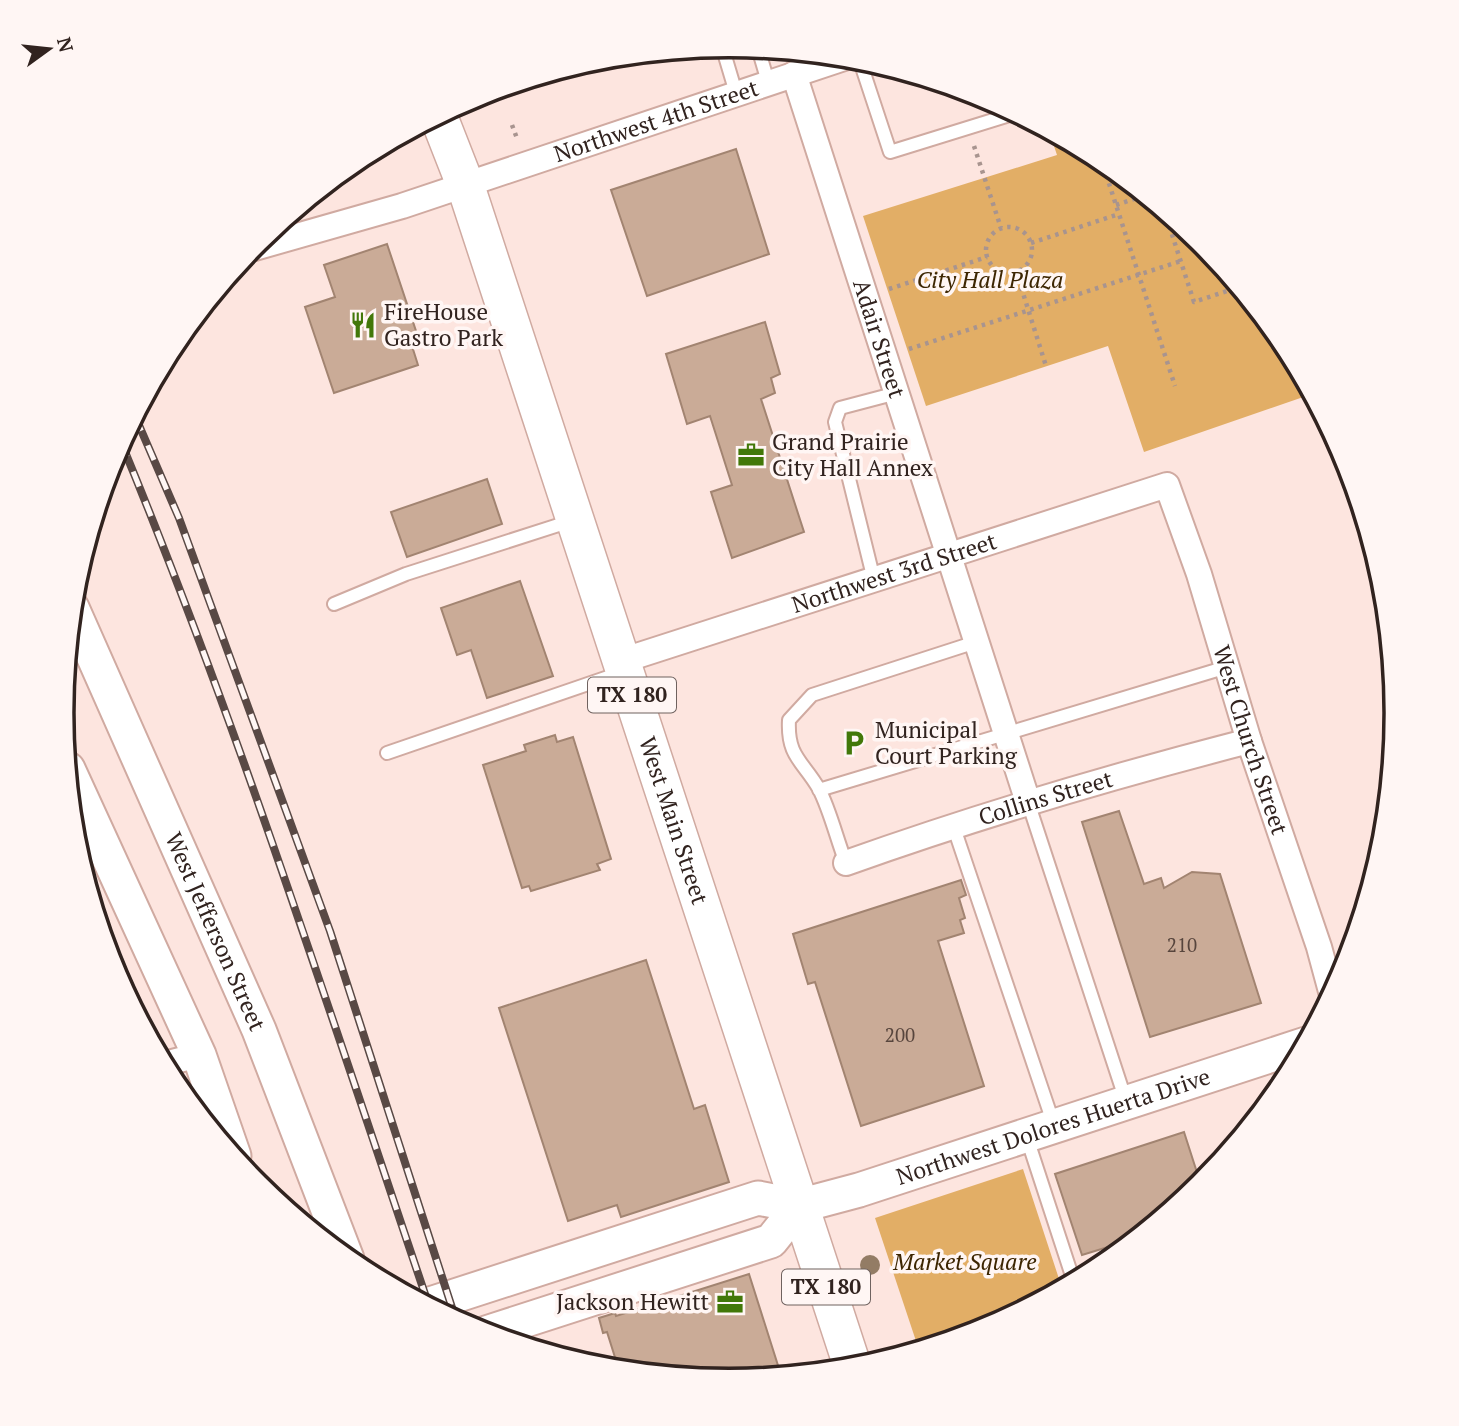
<svg xmlns="http://www.w3.org/2000/svg" width="1459" height="1426" viewBox="0 0 1459 1426" font-family="'PT Serif',serif">
<style>
.green{fill:#e2ae66}
.building{fill:#caab97;stroke:#a28471;stroke-width:2}
.lines{fill:none;stroke-linecap:round;stroke-linejoin:round}
.lane-casing{stroke:#d0aaa1;stroke-width:16}
.street-casing{stroke:#d0aaa1;stroke-width:28}
.secondary-casing{stroke:#d0aaa1;stroke-width:37}
.primary-casing{stroke:#d0aaa1;stroke-width:40}
.path{stroke:#a8948f;stroke-width:4.5;stroke-dasharray:3.5 5;stroke-linecap:butt}
.lane{stroke:#fff;stroke-width:12}
.street{stroke:#fff;stroke-width:24}
.secondary{stroke:#fff;stroke-width:33}
.primary{stroke:#fff;stroke-width:37}
.rail-casing{stroke:#594945;stroke-width:8}
.rail{stroke:#fff6f4;stroke-width:5;stroke-dasharray:16;stroke-linecap:butt}
.tree{fill:#937c65}
.labels{text-anchor:middle;stroke-width:7;stroke-linejoin:round;paint-order:stroke}
.number-label{font-size:19px;fill:#57453d}
.shield{fill:#fff6f4;stroke:#6f625f;stroke-width:2}
.shield-label{font-size:21px;font-weight:bold;fill:#31231f}
.street-label{font-size:23px;fill:#31231f;stroke:#fff6f4}
.park-label{font-size:23px;font-style:italic;fill:#3d2602;stroke:#fff6f4}
.poi-label{font-size:23px;fill:#31231f;stroke:#fff6f4;text-anchor:start}
.rim{fill:none;stroke:#31231f;stroke-width:3.5}
</style>
<rect width="100%" height="100%" fill="#fde5df"/>
<path class="green" d="M 1049,131 L 1101,158 L 1202,241 L 1285,342 L 1312,394 L 1144,452 L 1108,346 L 926,406 L 863,216 L 1057,155 Z
M 1023,1169 L 1062,1288 L 985,1330 L 919,1350 L 875,1218 Z"/>
<path class="building" d="M 636,55 L 533,80 L 531,79 L 600,58 Z
M 736,149 L 769,254 L 647,296 L 611,190 Z
M 387,244 L 420,343 L 412,346 L 418,365 L 334,393 L 305,307 L 335,297 L 324,265 Z
M 765,322 L 780,374 L 771,378 L 775,393 L 761,399 L 804,532 L 732,558 L 711,492 L 732,485 L 710,416 L 687,424 L 666,354 Z
M 487,479 L 502,524 L 407,557 L 391,512 Z
M 520,581 L 553,676 L 487,698 L 471,650 L 457,655 L 441,608 Z
M 555,735 L 557,742 L 573,737 L 611,859 L 597,864 L 600,870 L 531,891 L 529,886 L 522,888 L 483,765 L 526,751 L 524,745 Z
M 1119,811 L 1144,884 L 1161,878 L 1164,888 L 1192,872 L 1220,874 L 1261,1003 L 1150,1037 L 1082,822 Z
M 961,880 L 966,895 L 959,898 L 965,918 L 960,920 L 964,933 L 938,941 L 984,1086 L 861,1126 L 815,982 L 808,984 L 793,934 Z
M 646,960 L 694,1109 L 705,1105 L 729,1182 L 621,1217 L 617,1205 L 568,1221 L 499,1008 Z
M 1184,1132 L 1201,1185 L 1112,1259 L 1108,1247 L 1082,1255 L 1055,1174 Z
M 749,1274 L 781,1375 L 730,1380 L 619,1370 L 607,1332 L 603,1333 L 599,1318 L 615,1313 L 616,1316 Z"/>
<g class="lines">
<g class="lane-casing">
<path id="lane" d="M 722,46 L 736,93
M 758,48 L 768,82
M 859,58 L 890,152 L 1016,113
M 874,580 L 835,422 L 840,408 L 897,393
M 334,604 L 406,574 L 571,521
M 387,753 L 620,673
M 819,790 L 1227,667
M 1028,802 L 1126,1101
M 953,825 L 1054,1125
M 846,863 C 837,840 830,810 819,789 C 803,761 787,757 789,720 L 812,695 L 976,642
M 1026,1135 L 1074,1282"/>
</g>
<g class="street-casing">
<g id="street">
<path id="s1" d="M 794,74 L 1028,802"/>
<path id="s2" d="M 251,249 L 402,206 L 847,57"/>
<path id="s3" d="M 621,661 L 1167,485 L 1199,574 L 1249,741 L 1319,947 L 1332,995"/>
<path id="s4" d="M 846,863 C 978,816 1113,776 1249,741"/>
<path d="M 164,1064 L 199,1055"/>
</g>
</g>
<g class="secondary-casing">
<g id="secondary">
<path id="s5" d="M 72,608 L 259,1030 L 347,1259"/>
<path d="M 68,769 L 199,1055 L 234,1156"/>
<path id="s6" d="M 427,1305 L 758,1198 L 799,1206 L 859,1190 L 1306,1044"/>
<path d="M 486,1333 L 771,1241 L 799,1206"/>
</g>
</g>
<g class="primary-casing">
<g id="primary">
<path id="s7" d="M 438,115 L 465,184 L 853,1368"/>
</g>
</g>
<path class="path" d="M 512,125 L 518,141
M 974,146 L 1001,228
M 1101,159 L 1175,386
M 1116,205 L 1146,195
M 1164,210 L 1194,302 L 1239,287
M986 250a23 23 0 1 1 46 0a23 23 0 1 1-46 0Z
M 1031,243 L 1119,214
M 1016,271 L 1046,366
M 889,289 L 987,257
M 909,349 L 1181,261"/>
<use href="#lane" class="lane"/>
<use href="#street" class="street"/>
<use href="#secondary" class="secondary"/>
<use href="#primary" class="primary"/>
<g class="rail-casing">
<path id="rail" d="M 135,416 L 179,518 L 330,931 L 456,1320
M 121,442 C 238,725 331,1016 429,1306"/>
</g>
<use href="#rail" class="rail"/>
</g>
<circle class="tree" cx="870" cy="1265" r="10"/>
<defs>
<g id="restaurant-bare" transform="scale(2.1)"><path d="M-5-6h1v4h1v-4h1v4h1v-4h1v5L-1.5 .5V6h-2V.5L-5-1ZM5-6V6H3V1.5H1.5Q1.5-4 5-6Z" fill="#427809" stroke="#fff6f4" stroke-width="2.5" paint-order="stroke"/></g>
<g id="office-bare" transform="scale(2.1)"><path d="M-6-3h4V-5.5h4V-3h4V5H-6ZM-1-4.5V-3h2v-1.5ZM-6 0V1H6V0Z" fill="#427809" stroke="#fff6f4" stroke-width="2.5" paint-order="stroke"/></g>
<g id="parking-bare" transform="scale(2.1)"><path d="M-3.5-5.5H1a3.5 3.5 0 0 1 0 7H-1V5.5H-3.5ZM-1-3.4V-.6H.8a1.4 1.4 0 0 0 0-2.8Z" fill="#427809" stroke="#fff6f4" stroke-width="2.5" paint-order="stroke"/></g>
</defs>
<g fill-rule="evenodd">
<use href="#restaurant-bare" x="363" y="325"/>
<use href="#office-bare" x="751" y="455"/>
<use href="#parking-bare" x="854" y="743"/>
<use href="#office-bare" x="730" y="1302"/>
</g>
<g class="labels">
<g class="number-label">
<text x="1182" y="952">210</text>
<text x="900" y="1042">200</text>
</g>
<g class="shield">
<rect x="588" y="677.5" width="88" height="35" rx="5"/>
<rect x="782" y="1269.5" width="88" height="35" rx="5"/>
</g>
<g class="shield-label">
<text x="632" y="702">TX 180</text>
<text x="826" y="1294">TX 180</text>
</g>
<g class="street-label">
<text dy="8" stroke="none"><textPath href="#s2" startOffset="425">Northwest 4th Street</textPath></text>
<text dy="8" stroke="none"><textPath href="#s1" startOffset="278">Adair Street</textPath></text>
<text dy="8" stroke="none"><textPath href="#s3" startOffset="287">Northwest 3rd Street</textPath></text>
<text dy="8" stroke="none"><textPath href="#s3" startOffset="842">West Church Street</textPath></text>
<text dy="8" stroke="none"><textPath href="#s4" startOffset="210">Collins Street</textPath></text>
<text dy="8" stroke="none"><textPath href="#s7" startOffset="744">West Main Street</textPath></text>
<text dy="8" stroke="none"><textPath href="#s5" startOffset="354">West Jefferson Street</textPath></text>
<text dy="8" stroke="none"><textPath href="#s6" startOffset="656">Northwest Dolores Huerta Drive</textPath></text>
</g>
<g class="park-label">
<text x="990" y="288">City Hall Plaza</text>
<text x="965" y="1270">Market Square</text>
</g>
<g class="poi-label">
<text x="384" y="320">FireHouse<tspan x="384" dy="26">Gastro Park</tspan></text>
<text x="772" y="450">Grand Prairie<tspan x="772" dy="26">City Hall Annex</tspan></text>
<text x="875" y="738">Municipal<tspan x="875" dy="26">Court Parking</tspan></text>
<text x="709" y="1310" text-anchor="end">Jackson Hewitt</text>
</g>
</g>
<path d="M0 0H1459V1426H0ZM74 713a655 655 0 1 1 1310 0a655 655 0 1 1-1310 0Z" fill="#fff6f4" fill-rule="evenodd"/>
<path class="rim" d="M74 713a655 655 0 1 1 1310 0a655 655 0 1 1-1310 0Z"/>
<g transform="translate(49 49) rotate(75)" stroke="#fff6f4" stroke-width="5" paint-order="stroke">
<path d="M0-5L12 26L0 18L-12 26Z" fill="#31231f"/>
<text y="-10" font-size="19" font-weight="bold" text-anchor="middle" fill="#31231f">N</text>
</g>
</svg>
